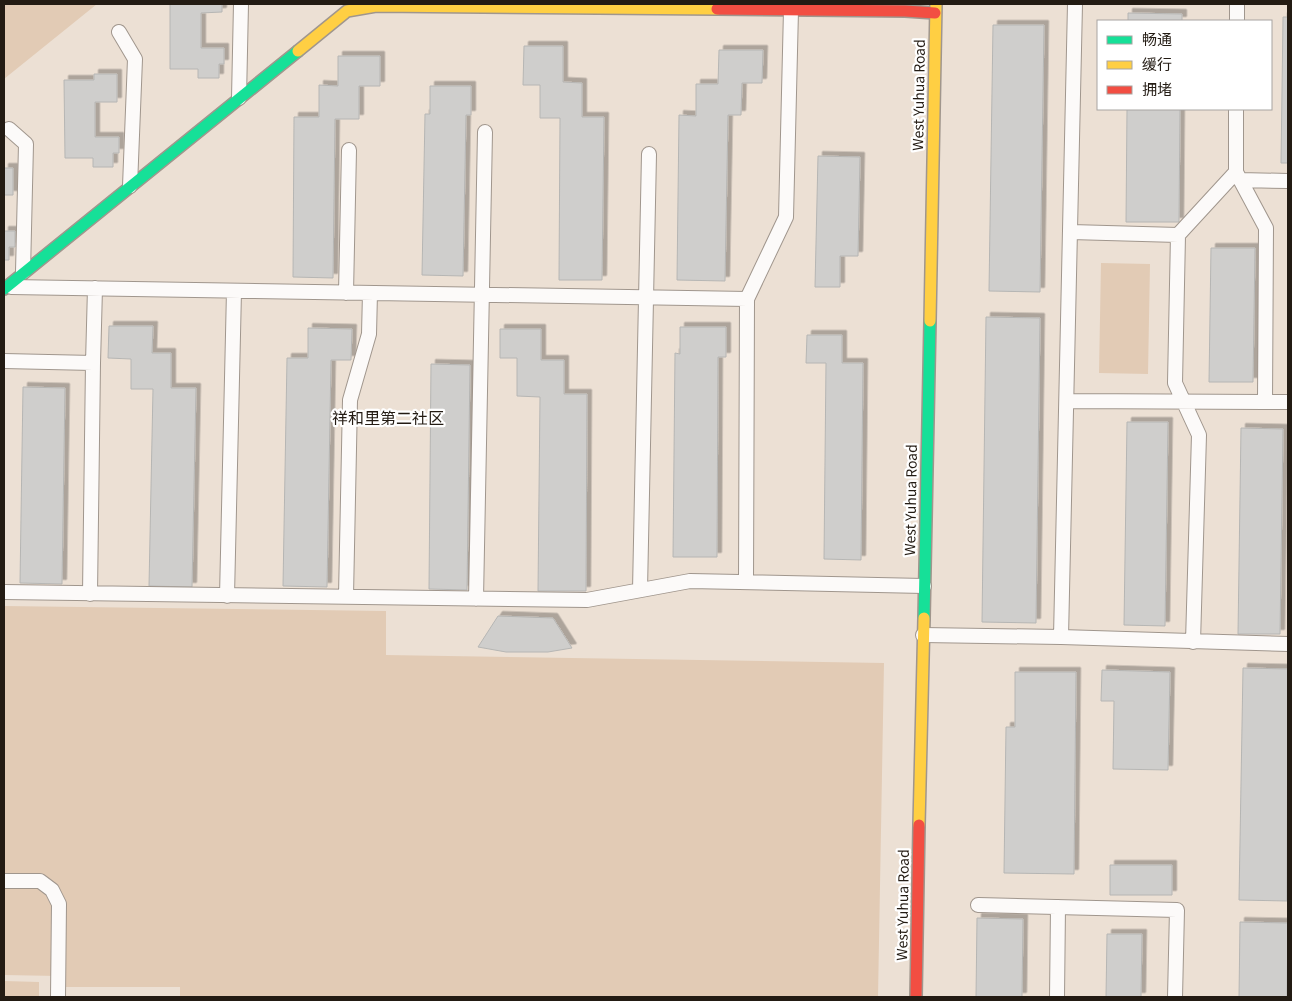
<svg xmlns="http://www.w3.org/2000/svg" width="1292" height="1001" viewBox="0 0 1292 1001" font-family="Georgia,'Noto Sans SC',serif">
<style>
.green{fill:#e2cbb5}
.building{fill:#cfcecc;stroke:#b6b6b4;filter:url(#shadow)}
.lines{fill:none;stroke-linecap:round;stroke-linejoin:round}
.lane-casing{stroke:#a0968d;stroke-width:16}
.fast-casing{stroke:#a0968d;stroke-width:14}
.slow-casing{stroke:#a0968d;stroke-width:14}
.jam-casing{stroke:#a0968d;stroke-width:14}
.lane{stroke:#fcfaf9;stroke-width:14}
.fast{stroke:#16e098;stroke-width:11}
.slow{stroke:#ffcf43;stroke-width:11}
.jam{stroke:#f24e42;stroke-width:11}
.labels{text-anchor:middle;stroke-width:4.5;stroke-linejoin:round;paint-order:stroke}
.street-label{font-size:14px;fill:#231b13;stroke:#fff}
.quarter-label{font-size:16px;fill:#231b13;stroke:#fff}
</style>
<defs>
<filter id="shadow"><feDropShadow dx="4.5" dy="-4.5" stdDeviation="0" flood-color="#0004"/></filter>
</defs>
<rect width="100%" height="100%" fill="#ece0d4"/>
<path class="green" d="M 4,4 L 97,4 L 4,79 Z
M 1101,263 L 1150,264 L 1148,374 L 1099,373 Z
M 4,606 L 386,611 L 386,655 L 884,663 L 878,997 L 180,997 L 180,987 L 58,987 L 58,976 L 4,975 Z
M 4,981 L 39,982 L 39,997 L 4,997 Z"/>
<path class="building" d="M 170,4 L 222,4 L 222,12 L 201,13 L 201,48 L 224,48 L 224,64 L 219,64 L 219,78 L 198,78 L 198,69 L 170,69 Z
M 1128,13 L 1182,14 L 1182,21 L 1128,21 Z
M 1283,17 L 1288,17 L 1288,163 L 1281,163 Z
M 993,25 L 1044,25 L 1040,292 L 989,291 Z
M 524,46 L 563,46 L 563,82 L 582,83 L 582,117 L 604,117 L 602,280 L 559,280 L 560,118 L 540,118 L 540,85 L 523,85 Z
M 719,50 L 763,50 L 762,83 L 742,83 L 741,115 L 728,115 L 725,281 L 677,280 L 679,115 L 696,116 L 696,84 L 718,84 Z
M 338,56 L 380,56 L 380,86 L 359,86 L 359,119 L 335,119 L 333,278 L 293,277 L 294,117 L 319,117 L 319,85 L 338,86 Z
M 94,74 L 117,74 L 117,102 L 95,102 L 95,137 L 119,137 L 119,153 L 113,153 L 113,167 L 93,167 L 93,158 L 65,158 L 64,80 L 94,80 Z
M 430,86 L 471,86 L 471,115 L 466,115 L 463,276 L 422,275 L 425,114 L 430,114 Z
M 1127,109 L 1180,109 L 1179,222 L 1126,222 Z
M 818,156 L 860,157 L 858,256 L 840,256 L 840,287 L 815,287 Z
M 4,168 L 13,168 L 13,195 L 4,195 Z
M 4,231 L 15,231 L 15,247 L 9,247 L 9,260 L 4,260 Z
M 1211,248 L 1255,248 L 1253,382 L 1209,382 Z
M 986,317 L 1040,318 L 1036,623 L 982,622 Z
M 109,326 L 153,326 L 152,353 L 171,353 L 171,388 L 196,388 L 192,587 L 149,586 L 153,389 L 131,389 L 131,359 L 108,358 Z
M 680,327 L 726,327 L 726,357 L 718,357 L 717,557 L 673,557 L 675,353 L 680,354 Z
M 308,328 L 352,329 L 351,360 L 331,360 L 327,587 L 283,586 L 287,358 L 308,358 Z
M 500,329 L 541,329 L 541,360 L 564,360 L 564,394 L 587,394 L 586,591 L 538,591 L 540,397 L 517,396 L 517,358 L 500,358 Z
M 807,335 L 842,335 L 842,363 L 863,363 L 861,560 L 824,559 L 826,363 L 806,363 Z
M 431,364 L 470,365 L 467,590 L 429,589 Z
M 23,387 L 65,388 L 62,584 L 20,583 Z
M 1127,422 L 1168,422 L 1165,626 L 1124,625 Z
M 1241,428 L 1283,429 L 1280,634 L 1238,634 Z
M 498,616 L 553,618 L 572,648 L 548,652 L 506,652 L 478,647 Z
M 1243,668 L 1288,669 L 1287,901 L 1239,900 Z
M 1102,670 L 1170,672 L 1168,770 L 1113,769 L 1114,701 L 1101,701 Z
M 1015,672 L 1076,672 L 1074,874 L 1004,873 L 1006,727 L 1015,727 Z
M 1110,865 L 1172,865 L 1172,895 L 1110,895 Z
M 977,918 L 1023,919 L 1022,997 L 976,997 Z
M 1240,922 L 1288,923 L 1287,997 L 1239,997 Z
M 1107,934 L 1142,934 L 1141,997 L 1106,997 Z"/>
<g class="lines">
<g class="lane-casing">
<path id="lane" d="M 1237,21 L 1237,4
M 119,32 L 135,59 L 130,186
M 239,98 L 241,4
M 9,129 L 26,144 L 23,272
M 1240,180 L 1288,181
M 1071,232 L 1178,235
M 11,287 L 747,299
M 346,293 L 349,150
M 4,361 L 93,363 L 90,594
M 93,363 L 95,288
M 1067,401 L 1265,402 L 1266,228 L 1236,172 L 1236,109
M 1265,402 L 1288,402
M 746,582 L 747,299 L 786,217 L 791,10
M 640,590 L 649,154
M 4,592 L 587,600 L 690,581 L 924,586
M 227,596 L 234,291
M 346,596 L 350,400 L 369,334 L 370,293
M 476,599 L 485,132
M 923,635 L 1061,637 L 1288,644
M 1061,637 L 1075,4
M 1193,642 L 1199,435 L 1175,383 L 1178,235 L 1236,172
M 4,881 L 40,881 L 52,890 L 59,904 L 58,997
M 978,905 L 1177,910 L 1175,997
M 1057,997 L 1058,907"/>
</g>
<g class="fast-casing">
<path id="fast" d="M 4,289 L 298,51
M 924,618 L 930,321"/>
</g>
<g class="slow-casing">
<path id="slow" d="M 298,51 L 347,11 L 376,6 L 717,9
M 930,321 L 936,4
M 919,825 L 924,618"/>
</g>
<g class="jam-casing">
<path id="jam" d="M 717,9 L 905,11 L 935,13
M 916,997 L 919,825"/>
</g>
<use href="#lane" class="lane"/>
<use href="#fast" class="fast"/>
<use href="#slow" class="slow"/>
<use href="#jam" class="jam"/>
</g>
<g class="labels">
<g class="street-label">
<text transform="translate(919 95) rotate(-89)" y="5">West Yuhua Road</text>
<text transform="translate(911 500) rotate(-89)" y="5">West Yuhua Road</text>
<text transform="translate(903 905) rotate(-89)" y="5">West Yuhua Road</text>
</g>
<g class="quarter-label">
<text x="388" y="424">祥和里第二社区</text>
</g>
</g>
<rect width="1292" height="1001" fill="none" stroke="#231b13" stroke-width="10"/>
<rect x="1097" y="20" width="175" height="90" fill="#ffffff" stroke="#a7a4a1"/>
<rect x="1107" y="36" width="25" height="8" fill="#16e098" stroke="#a7a4a1"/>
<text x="1142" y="45" font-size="15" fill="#231b13">畅通</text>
<rect x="1107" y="61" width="25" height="8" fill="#ffcf43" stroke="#a7a4a1"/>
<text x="1142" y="70" font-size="15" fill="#231b13">缓行</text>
<rect x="1107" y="86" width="25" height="8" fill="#f24e42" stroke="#a7a4a1"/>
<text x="1142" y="95" font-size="15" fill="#231b13">拥堵</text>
</svg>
